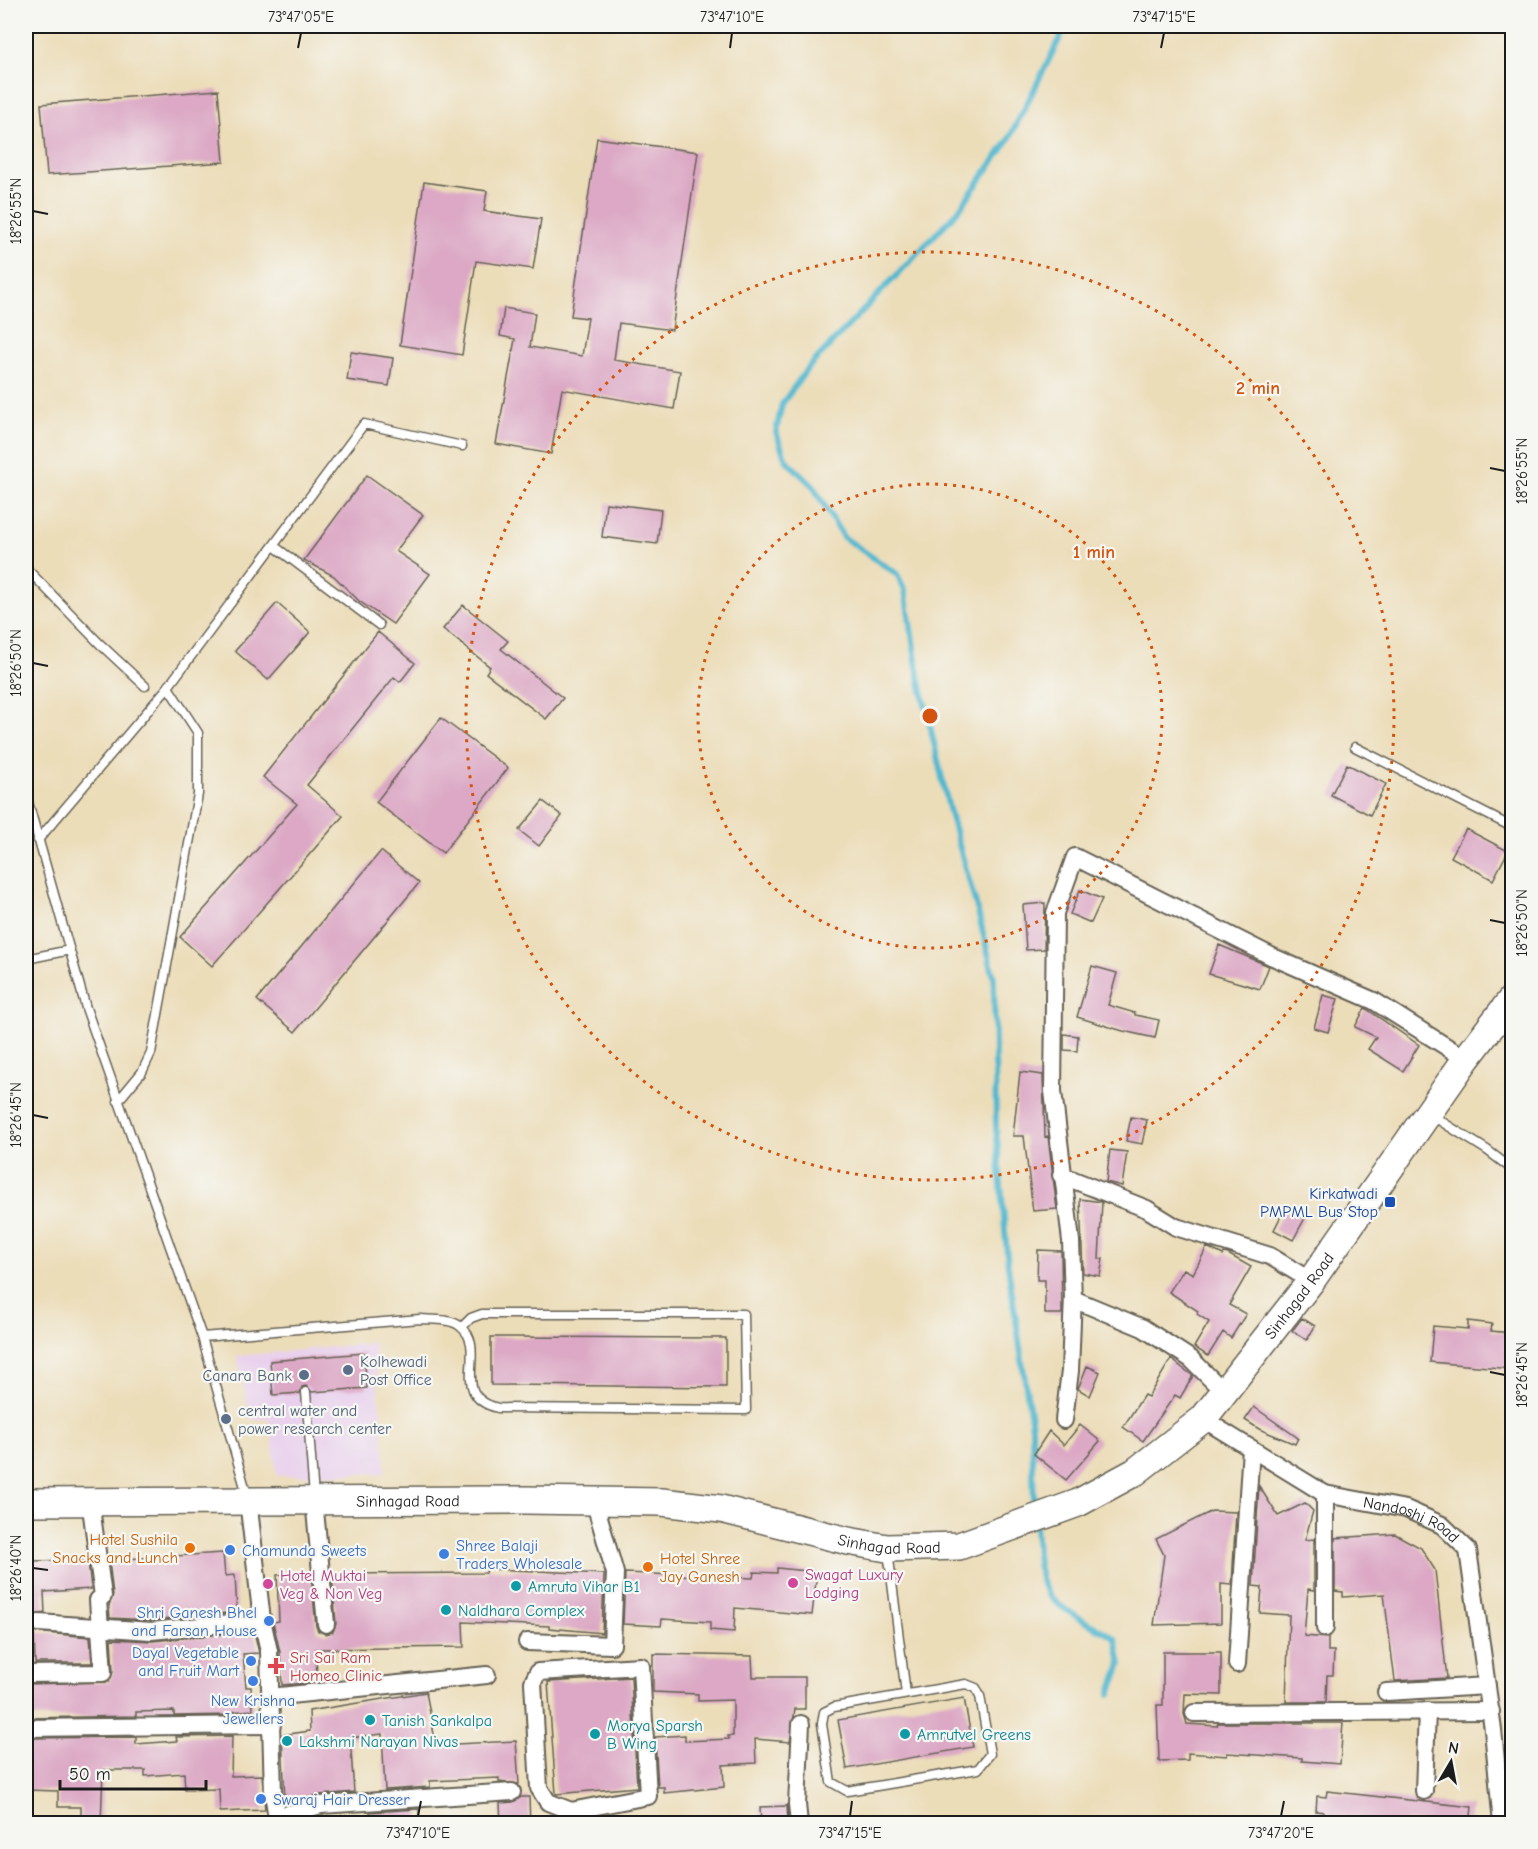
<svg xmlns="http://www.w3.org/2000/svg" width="1538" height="1849" viewBox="0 0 1538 1849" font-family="'Comic Neue',sans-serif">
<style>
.built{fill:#e9d1ed}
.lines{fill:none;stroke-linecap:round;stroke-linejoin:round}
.stream{stroke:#51b8cf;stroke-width:6}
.building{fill:#dca8c5}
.service-casing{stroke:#656053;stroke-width:11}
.minor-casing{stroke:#656053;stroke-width:20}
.primary-casing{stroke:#656053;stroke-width:30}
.service{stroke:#fff;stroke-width:8}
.minor{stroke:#fff;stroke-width:16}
.primary{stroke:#fff;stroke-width:27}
.ticks{fill:none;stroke:#1c1c1c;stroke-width:2}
.ring{fill:none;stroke:#d4530e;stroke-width:3;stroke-dasharray:3 6}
.transit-dot{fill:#1a4fb4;stroke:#f6f6f2;stroke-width:2}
.service-dot{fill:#5c6f8a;stroke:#f6f6f2;stroke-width:2}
.food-dot{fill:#e8710a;stroke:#f6f6f2;stroke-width:2}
.shop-dot{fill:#3f7fe0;stroke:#f6f6f2;stroke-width:2}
.hotel-dot{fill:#d1479c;stroke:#f6f6f2;stroke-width:2}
.culture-dot{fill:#0f9aa8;stroke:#f6f6f2;stroke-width:2}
.health-dot{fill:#e0444e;stroke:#f6f6f2;stroke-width:2}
.labels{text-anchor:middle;stroke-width:4.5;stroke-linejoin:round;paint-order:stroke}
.transit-label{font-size:16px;fill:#164399;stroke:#f6f6f2;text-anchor:end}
.street-label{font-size:16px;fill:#1c1c1c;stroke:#f6f6f2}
.service-label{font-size:16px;fill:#4e5e75;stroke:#f6f6f2;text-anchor:start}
.food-label{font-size:16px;fill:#c56008;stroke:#f6f6f2;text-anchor:end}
.shop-label{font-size:16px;fill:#366cbe;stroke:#f6f6f2;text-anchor:start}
.hotel-label{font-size:16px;fill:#b23c85;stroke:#f6f6f2;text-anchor:start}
.culture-label{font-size:16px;fill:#0d838f;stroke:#f6f6f2;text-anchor:start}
.health-label{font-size:16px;fill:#be3a42;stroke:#f6f6f2;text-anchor:start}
.centre{fill:#d4530e;stroke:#f6f6f2;stroke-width:3}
.ring-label{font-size:18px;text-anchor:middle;font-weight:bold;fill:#d4530e;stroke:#f6f6f2;stroke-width:4.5;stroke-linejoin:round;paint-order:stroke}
.neatline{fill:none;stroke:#1c1c1c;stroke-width:2}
.ticks-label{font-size:15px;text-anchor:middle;fill:#1c1c1c}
</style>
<rect width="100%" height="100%" fill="#f6f6f2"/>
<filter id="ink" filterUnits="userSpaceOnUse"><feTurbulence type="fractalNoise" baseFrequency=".0167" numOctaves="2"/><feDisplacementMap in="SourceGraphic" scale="12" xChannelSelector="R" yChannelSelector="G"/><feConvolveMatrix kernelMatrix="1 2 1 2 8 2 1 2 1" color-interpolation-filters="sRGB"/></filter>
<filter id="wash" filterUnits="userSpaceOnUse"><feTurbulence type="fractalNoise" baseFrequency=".008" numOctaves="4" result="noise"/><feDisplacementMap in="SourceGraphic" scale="24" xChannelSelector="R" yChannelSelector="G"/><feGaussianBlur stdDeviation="1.35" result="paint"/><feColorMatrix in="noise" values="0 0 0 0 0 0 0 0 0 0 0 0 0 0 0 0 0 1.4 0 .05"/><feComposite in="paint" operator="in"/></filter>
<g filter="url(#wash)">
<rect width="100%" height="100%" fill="#ecddb9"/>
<path class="built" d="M 374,1343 L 386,1473 L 277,1476 L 269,1419 L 251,1420 L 237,1356 Z"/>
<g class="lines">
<path class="stream" d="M 1034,1510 L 1032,1427 L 1008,1266 L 996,1127 L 994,978 L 978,912 L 950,813 L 918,673 L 905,590 L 897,574 L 843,537 L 813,486 L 786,460 L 776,432 L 782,404 L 807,369 L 958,211 L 1008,141 L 1066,26
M 1035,1526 C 1037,1548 1036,1572 1046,1591 C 1056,1609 1098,1627 1116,1639 L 1121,1664 L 1110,1694"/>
</g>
<g id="blocks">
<path class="building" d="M 218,90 L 224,162 L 47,175 L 41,104 Z
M 597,138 L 698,152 L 672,330 L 619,323 L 614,360 L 680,371 L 674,409 L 562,389 L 551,454 L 496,444 L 515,339 L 500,336 L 504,308 L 535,313 L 530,347 L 582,356 L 588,318 L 571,316 Z
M 424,182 L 487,191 L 484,211 L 541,219 L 533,269 L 476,261 L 462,355 L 400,345 Z
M 351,352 L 393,358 L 389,386 L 347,380 Z
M 367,475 L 423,515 L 396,551 L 430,574 L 393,624 L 359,601 L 334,576 L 304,560 Z
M 606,503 L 661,510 L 657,544 L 602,537 Z
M 277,603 L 310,632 L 268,680 L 235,651 Z
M 463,605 L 508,641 L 501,649 L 563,698 L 546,719 L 486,673 L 490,667 L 443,629 Z
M 378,632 L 415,663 L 400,682 L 394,677 L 307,785 L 343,816 L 212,966 L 180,937 L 297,804 L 263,777 Z
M 441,718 L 508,768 L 443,853 L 376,802 Z
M 1347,764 L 1386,784 L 1370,815 L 1331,795 Z
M 543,801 L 562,816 L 539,846 L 519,830 Z
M 1466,829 L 1508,851 L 1493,880 L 1451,857 Z
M 381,851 L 419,883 L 295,1032 L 257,1000 Z
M 1080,890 L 1102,899 L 1091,923 L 1070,914 Z
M 1045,903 L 1044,949 L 1026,950 L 1023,905 Z
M 1219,945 L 1269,966 L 1260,989 L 1209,974 Z
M 1092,966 L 1117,973 L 1108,1005 L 1135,1013 L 1135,1015 L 1159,1020 L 1155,1038 L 1123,1031 L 1077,1017 Z
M 1323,995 L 1338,999 L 1328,1032 L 1314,1028 Z
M 1365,1008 L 1419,1045 L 1403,1071 L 1368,1049 L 1376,1037 L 1355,1027 Z
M 1064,1034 L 1078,1036 L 1077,1051 L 1064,1050 Z
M 1020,1072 L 1043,1075 L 1045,1137 L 1048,1136 L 1057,1209 L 1033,1211 L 1024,1136 L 1013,1136 Z
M 1131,1117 L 1147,1120 L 1142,1144 L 1126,1141 Z
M 1110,1150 L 1127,1152 L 1122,1186 L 1106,1182 Z
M 1080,1199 L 1102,1202 L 1099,1259 L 1103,1259 L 1100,1276 L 1083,1273 Z
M 1285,1208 L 1305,1218 L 1293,1240 L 1274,1230 Z
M 1207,1247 L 1223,1255 L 1224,1253 L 1228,1254 L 1251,1267 L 1229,1305 L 1246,1314 L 1231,1338 L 1223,1332 L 1208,1356 L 1194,1347 L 1209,1322 L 1197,1314 L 1198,1311 L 1169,1292 L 1184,1269 L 1193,1274 Z
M 1038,1250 L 1061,1251 L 1062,1314 L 1045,1314 L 1045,1280 L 1037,1280 Z
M 1302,1318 L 1315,1326 L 1307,1340 L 1292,1331 Z
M 1468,1321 L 1492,1324 L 1491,1331 L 1512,1333 L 1512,1369 L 1430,1362 L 1433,1326 L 1468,1329 Z
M 491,1337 L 726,1338 L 726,1387 L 491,1385 Z
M 364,1353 L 367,1388 L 312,1392 L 306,1386 L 302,1387 L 300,1393 L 273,1395 L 270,1361 Z
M 1171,1359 L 1193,1376 L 1180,1398 L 1175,1395 L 1143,1441 L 1123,1427 L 1144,1395 L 1148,1397 Z
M 1087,1366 L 1100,1372 L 1090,1396 L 1078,1389 Z
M 1254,1407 L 1298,1438 L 1295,1444 L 1259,1429 L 1245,1420 Z
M 1080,1425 L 1100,1441 L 1066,1480 L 1034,1454 L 1049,1431 L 1064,1445 Z
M 1259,1486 L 1278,1516 L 1305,1503 L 1313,1511 L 1305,1540 L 1314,1539 L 1314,1590 L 1308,1589 L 1304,1636 L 1328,1638 L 1328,1651 L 1334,1651 L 1333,1675 L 1327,1675 L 1326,1702 L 1286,1702 L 1289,1615 L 1260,1613 L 1262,1587 L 1253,1586 Z
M 1212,1511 L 1236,1512 L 1232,1585 L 1221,1584 L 1221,1623 L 1154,1625 L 1164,1555 L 1156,1539 Z
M 1395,1534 L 1421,1548 L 1435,1570 L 1447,1678 L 1395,1681 L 1384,1594 L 1343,1597 L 1343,1592 L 1335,1591 L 1335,1538 Z
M 223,1553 L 225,1576 L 235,1575 L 237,1612 L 151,1620 L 110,1618 L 109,1605 L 113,1595 L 109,1560 Z
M 88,1560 L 91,1589 L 44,1592 L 45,1613 L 26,1617 L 26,1561 Z
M 777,1568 L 817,1572 L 812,1615 L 735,1608 L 734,1632 L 710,1630 L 710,1622 L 662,1619 L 661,1626 L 623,1624 L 625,1573 L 753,1578 L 754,1572 L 777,1573 Z
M 487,1569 L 604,1574 L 602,1633 L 549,1628 L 549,1626 L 463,1622 L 464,1647 L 316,1649 L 317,1682 L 282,1685 L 280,1652 L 273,1622 L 279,1621 L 277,1575 L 311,1574 L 316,1626 L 318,1631 L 326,1634 L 333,1632 L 336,1624 L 332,1574 L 486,1573 Z
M 254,1631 L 259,1653 L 243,1654 L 246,1687 L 251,1687 L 253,1710 L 232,1712 L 232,1715 L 174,1716 L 174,1711 L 136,1712 L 136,1716 L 26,1718 L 26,1684 L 109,1682 L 113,1672 L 111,1639 L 152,1641 Z
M 34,1632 L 90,1637 L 92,1663 L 35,1663 Z
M 1163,1652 L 1221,1652 L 1221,1695 L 1185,1694 L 1184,1714 L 1187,1724 L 1217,1726 L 1218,1723 L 1343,1723 L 1340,1764 L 1302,1761 L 1302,1758 L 1227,1753 L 1227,1756 L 1188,1753 L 1188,1760 L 1159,1761 L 1157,1705 L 1163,1705 Z
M 653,1654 L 752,1656 L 753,1677 L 805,1677 L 805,1709 L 795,1709 L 790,1742 L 755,1739 L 756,1763 L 723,1765 L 724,1787 L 664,1793 L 664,1787 L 658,1787 L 655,1737 L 685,1735 L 685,1741 L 729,1739 L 728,1736 L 733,1736 L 733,1700 L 698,1701 L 698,1694 L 653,1692 Z
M 631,1677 L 637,1787 L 556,1794 L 548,1682 Z
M 426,1692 L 436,1745 L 516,1741 L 519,1784 L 499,1782 L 499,1778 L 430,1781 L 430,1787 L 385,1790 L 382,1734 L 350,1738 L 354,1792 L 320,1795 L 285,1802 L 282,1735 L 310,1731 L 309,1711 Z
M 964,1698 L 973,1747 L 847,1769 L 838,1720 Z
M 232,1736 L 231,1776 L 262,1775 L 265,1810 L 220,1812 L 219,1789 L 185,1790 L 184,1773 L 145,1776 L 145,1770 L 103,1770 L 101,1824 L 81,1824 L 81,1807 L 58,1807 L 58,1791 L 26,1790 L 26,1738 L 136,1737 L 136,1744 L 177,1741 L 176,1737 Z
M 1327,1791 L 1472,1807 L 1470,1824 L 1405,1821 L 1404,1824 L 1323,1824 L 1324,1812 L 1316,1811 L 1317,1796 L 1326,1797 Z
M 521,1797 L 529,1797 L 530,1824 L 501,1824 L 500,1803 L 513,1802 Z
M 787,1806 L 788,1824 L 761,1824 L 760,1807 Z
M 419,1809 L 419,1824 L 370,1823 L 370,1812 Z"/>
</g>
</g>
<g filter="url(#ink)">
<use href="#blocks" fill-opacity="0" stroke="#656053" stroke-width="1.5"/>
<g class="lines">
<g class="service-casing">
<path id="service" d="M 274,546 L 379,625
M 26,568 L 99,643 L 145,686
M 1355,747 L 1512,827
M 26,795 L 86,1008 L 202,1337 L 248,1498
M 38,840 L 168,687 L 364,424 L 462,446
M 26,959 L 70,950
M 118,1101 L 142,1072 L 151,1053 L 198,794 L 198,733 L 168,687
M 1431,1115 L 1487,1150 L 1512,1169
M 202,1337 L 420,1319 C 432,1320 451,1318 461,1327 C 489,1349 447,1396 498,1408 L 746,1410 L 744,1314 L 482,1314 L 471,1318 L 462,1327
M 306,1392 L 314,1497
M 888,1551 L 906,1694
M 966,1684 L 976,1688 L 980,1696 L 990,1754 L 978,1769 L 847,1791 L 831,1782 L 822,1724 L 824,1712 L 834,1707 Z"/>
</g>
<g class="minor-casing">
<g id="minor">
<path d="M 1061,1175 L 1147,1209 L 1176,1227 L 1270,1256 L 1311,1281"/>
<path d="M 1223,1391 L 1191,1359 L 1143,1328 L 1073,1299 L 1071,1241 L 1053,1091 L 1055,913 L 1075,857 L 1273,957 L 1374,1001 L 1466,1059"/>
<path id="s1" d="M 1203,1419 L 1325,1494 L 1406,1509 L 1442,1525 L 1468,1550 L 1493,1730 L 1502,1824"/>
<path d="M 1064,1420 L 1070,1371 L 1073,1296"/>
<path d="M 1325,1494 L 1325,1628"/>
<path d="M 248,1500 L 262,1620 L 269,1651 L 273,1793 L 278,1824"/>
<path d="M 314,1500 L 326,1624"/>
<path d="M 39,1623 L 151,1631 L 262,1620"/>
<path d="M 527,1642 L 612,1645 L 615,1573 L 594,1500"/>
<path d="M 1237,1664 L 1251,1448"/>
<path d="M 641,1666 L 648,1796 L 571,1811 L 548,1802 L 539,1788 L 533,1682 L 538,1672 Z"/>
<path d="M 26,1674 L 103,1673 L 98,1600 L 103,1596 L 90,1500"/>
<path d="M 1386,1692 L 1487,1686"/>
<path d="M 270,1697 L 487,1675"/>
<path d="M 1194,1713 L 1491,1711"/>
<path d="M 26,1728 L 272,1725"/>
<path d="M 1424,1791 L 1427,1711"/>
<path d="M 277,1817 L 321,1805 L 512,1792"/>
<path d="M 799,1824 L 797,1804 L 801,1724"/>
</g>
</g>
<g class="primary-casing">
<g id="primary">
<path id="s2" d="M 26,1502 L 524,1500 L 662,1502 L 721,1509 L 848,1541 L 887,1548 L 959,1546 L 1078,1503 L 1135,1472 L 1203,1419 L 1311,1281 L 1466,1059 L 1512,999"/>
</g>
</g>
<use href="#service" class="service"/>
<use href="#minor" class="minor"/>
<use href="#primary" class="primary"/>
</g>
</g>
<path class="ticks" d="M 298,48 L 301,33M 730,48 L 732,33M 1161,48 L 1164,33M 33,211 L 48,214M 1490,468 L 1505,471M 33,663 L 48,666M 1490,920 L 1505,923M 33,1115 L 48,1118M 1490,1372 L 1505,1375M 33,1568 L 48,1570M 418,1816 L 421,1801M 850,1816 L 852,1801M 1281,1816 L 1284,1801"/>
<g class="ring">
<circle cx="930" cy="716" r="232"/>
<circle cx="930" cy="716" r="464"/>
</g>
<rect class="transit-dot" x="1384" y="1196" width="12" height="12" rx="3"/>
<g class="service-dot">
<circle cx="348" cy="1370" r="6"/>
<circle cx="304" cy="1375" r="6"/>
<circle cx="226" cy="1419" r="6"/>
</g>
<g class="food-dot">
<circle cx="190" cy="1548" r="6"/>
<circle cx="648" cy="1567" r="6"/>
</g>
<g class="shop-dot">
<circle cx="230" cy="1550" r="6"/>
<circle cx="444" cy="1554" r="6"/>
<circle cx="269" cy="1621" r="6"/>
<circle cx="251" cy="1661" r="6"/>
<circle cx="253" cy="1681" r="6"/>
<circle cx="261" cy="1799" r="6"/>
</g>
<g class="hotel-dot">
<circle cx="793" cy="1583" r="6"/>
<circle cx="268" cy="1584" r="6"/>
</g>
<g class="culture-dot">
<circle cx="516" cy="1586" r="6"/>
<circle cx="446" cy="1610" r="6"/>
<circle cx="370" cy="1720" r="6"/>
<circle cx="595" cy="1734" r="6"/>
<circle cx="905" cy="1734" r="6"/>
<circle cx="287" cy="1741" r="6"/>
</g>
<path class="health-dot" d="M273 1657h6v6h6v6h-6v6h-6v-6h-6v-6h6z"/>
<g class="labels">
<g class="transit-label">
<text x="1378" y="1199">Kirkatwadi<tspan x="1378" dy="18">PMPML Bus Stop</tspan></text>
</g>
<g class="street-label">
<text dy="6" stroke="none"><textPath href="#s2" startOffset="1372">Sinhagad Road</textPath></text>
<text dy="6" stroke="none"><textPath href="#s2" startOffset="382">Sinhagad Road</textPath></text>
<text dy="6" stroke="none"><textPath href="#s1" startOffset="234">Nandoshi Road</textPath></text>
<text dy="6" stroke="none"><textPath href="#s2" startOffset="868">Sinhagad Road</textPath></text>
</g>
<g class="service-label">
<text x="360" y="1367">Kolhewadi<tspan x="360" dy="18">Post Office</tspan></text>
<text x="292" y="1381" text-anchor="end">Canara Bank</text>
<text x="238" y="1416">central water and<tspan x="238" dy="18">power research center</tspan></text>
</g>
<g class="food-label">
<text x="178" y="1545">Hotel Sushila<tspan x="178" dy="18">Snacks and Lunch</tspan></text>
<text x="660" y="1564" text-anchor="start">Hotel Shree<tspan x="660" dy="18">Jay Ganesh</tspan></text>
</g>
<g class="shop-label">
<text x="456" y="1551">Shree Balaji<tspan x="456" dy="18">Traders Wholesale</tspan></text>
<text x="242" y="1556">Chamunda Sweets</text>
<text x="257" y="1618" text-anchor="end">Shri Ganesh Bhel<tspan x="257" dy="18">and Farsan House</tspan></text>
<text x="239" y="1658" text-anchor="end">Dayal Vegetable<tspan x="239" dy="18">and Fruit Mart</tspan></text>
<text x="253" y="1706" text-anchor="middle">New Krishna<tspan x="253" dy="18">Jewellers</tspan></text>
<text x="273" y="1805">Swaraj Hair Dresser</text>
</g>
<g class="hotel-label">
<text x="805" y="1580">Swagat Luxury<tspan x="805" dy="18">Lodging</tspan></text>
<text x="280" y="1581">Hotel Muktai<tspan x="280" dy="18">Veg &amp; Non Veg</tspan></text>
</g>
<g class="culture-label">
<text x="528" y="1592">Amruta Vihar B1</text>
<text x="458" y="1616">Naldhara Complex</text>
<text x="382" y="1726">Tanish Sankalpa</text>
<text x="607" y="1731">Morya Sparsh<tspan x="607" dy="18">B Wing</tspan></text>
<text x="917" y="1740">Amrutvel Greens</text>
<text x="299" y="1747">Lakshmi Narayan Nivas</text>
</g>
<g class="health-label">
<text x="290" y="1663">Sri Sai Ram<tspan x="290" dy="18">Homeo Clinic</tspan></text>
</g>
</g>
<circle cx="930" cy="716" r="9" class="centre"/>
<g class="ring-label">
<text x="1258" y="394">2 min</text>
<text x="1094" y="558">1 min</text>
</g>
<rect width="1538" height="1849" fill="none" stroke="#f6f6f2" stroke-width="66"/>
<g transform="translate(1451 1762) rotate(10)" stroke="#f6f6f2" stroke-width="4.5" paint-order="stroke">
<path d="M0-4.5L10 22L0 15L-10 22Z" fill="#1c1c1c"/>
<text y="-9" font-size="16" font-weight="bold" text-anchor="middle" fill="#1c1c1c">N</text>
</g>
<path d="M60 1780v9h146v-9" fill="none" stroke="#1c1c1c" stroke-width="3"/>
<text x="69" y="1780" font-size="18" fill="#1c1c1c" stroke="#f6f6f2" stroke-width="4.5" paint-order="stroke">50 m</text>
<rect x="33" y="33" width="1472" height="1783" class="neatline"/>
<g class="ticks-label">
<text x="301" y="22">73°47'05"E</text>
<text x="732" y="22">73°47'10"E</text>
<text x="1164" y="22">73°47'15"E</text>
<text transform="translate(16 211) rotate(-90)" y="5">18°26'55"N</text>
<text transform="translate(1522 471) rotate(-90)" y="5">18°26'55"N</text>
<text transform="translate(16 663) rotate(-90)" y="5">18°26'50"N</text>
<text transform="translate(1522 923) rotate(-90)" y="5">18°26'50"N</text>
<text transform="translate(16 1115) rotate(-90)" y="5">18°26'45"N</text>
<text transform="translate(1522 1375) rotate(-90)" y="5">18°26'45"N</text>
<text transform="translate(16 1568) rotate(-90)" y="5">18°26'40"N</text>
<text x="418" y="1838">73°47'10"E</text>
<text x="850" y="1838">73°47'15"E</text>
<text x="1281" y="1838">73°47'20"E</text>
</g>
</svg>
